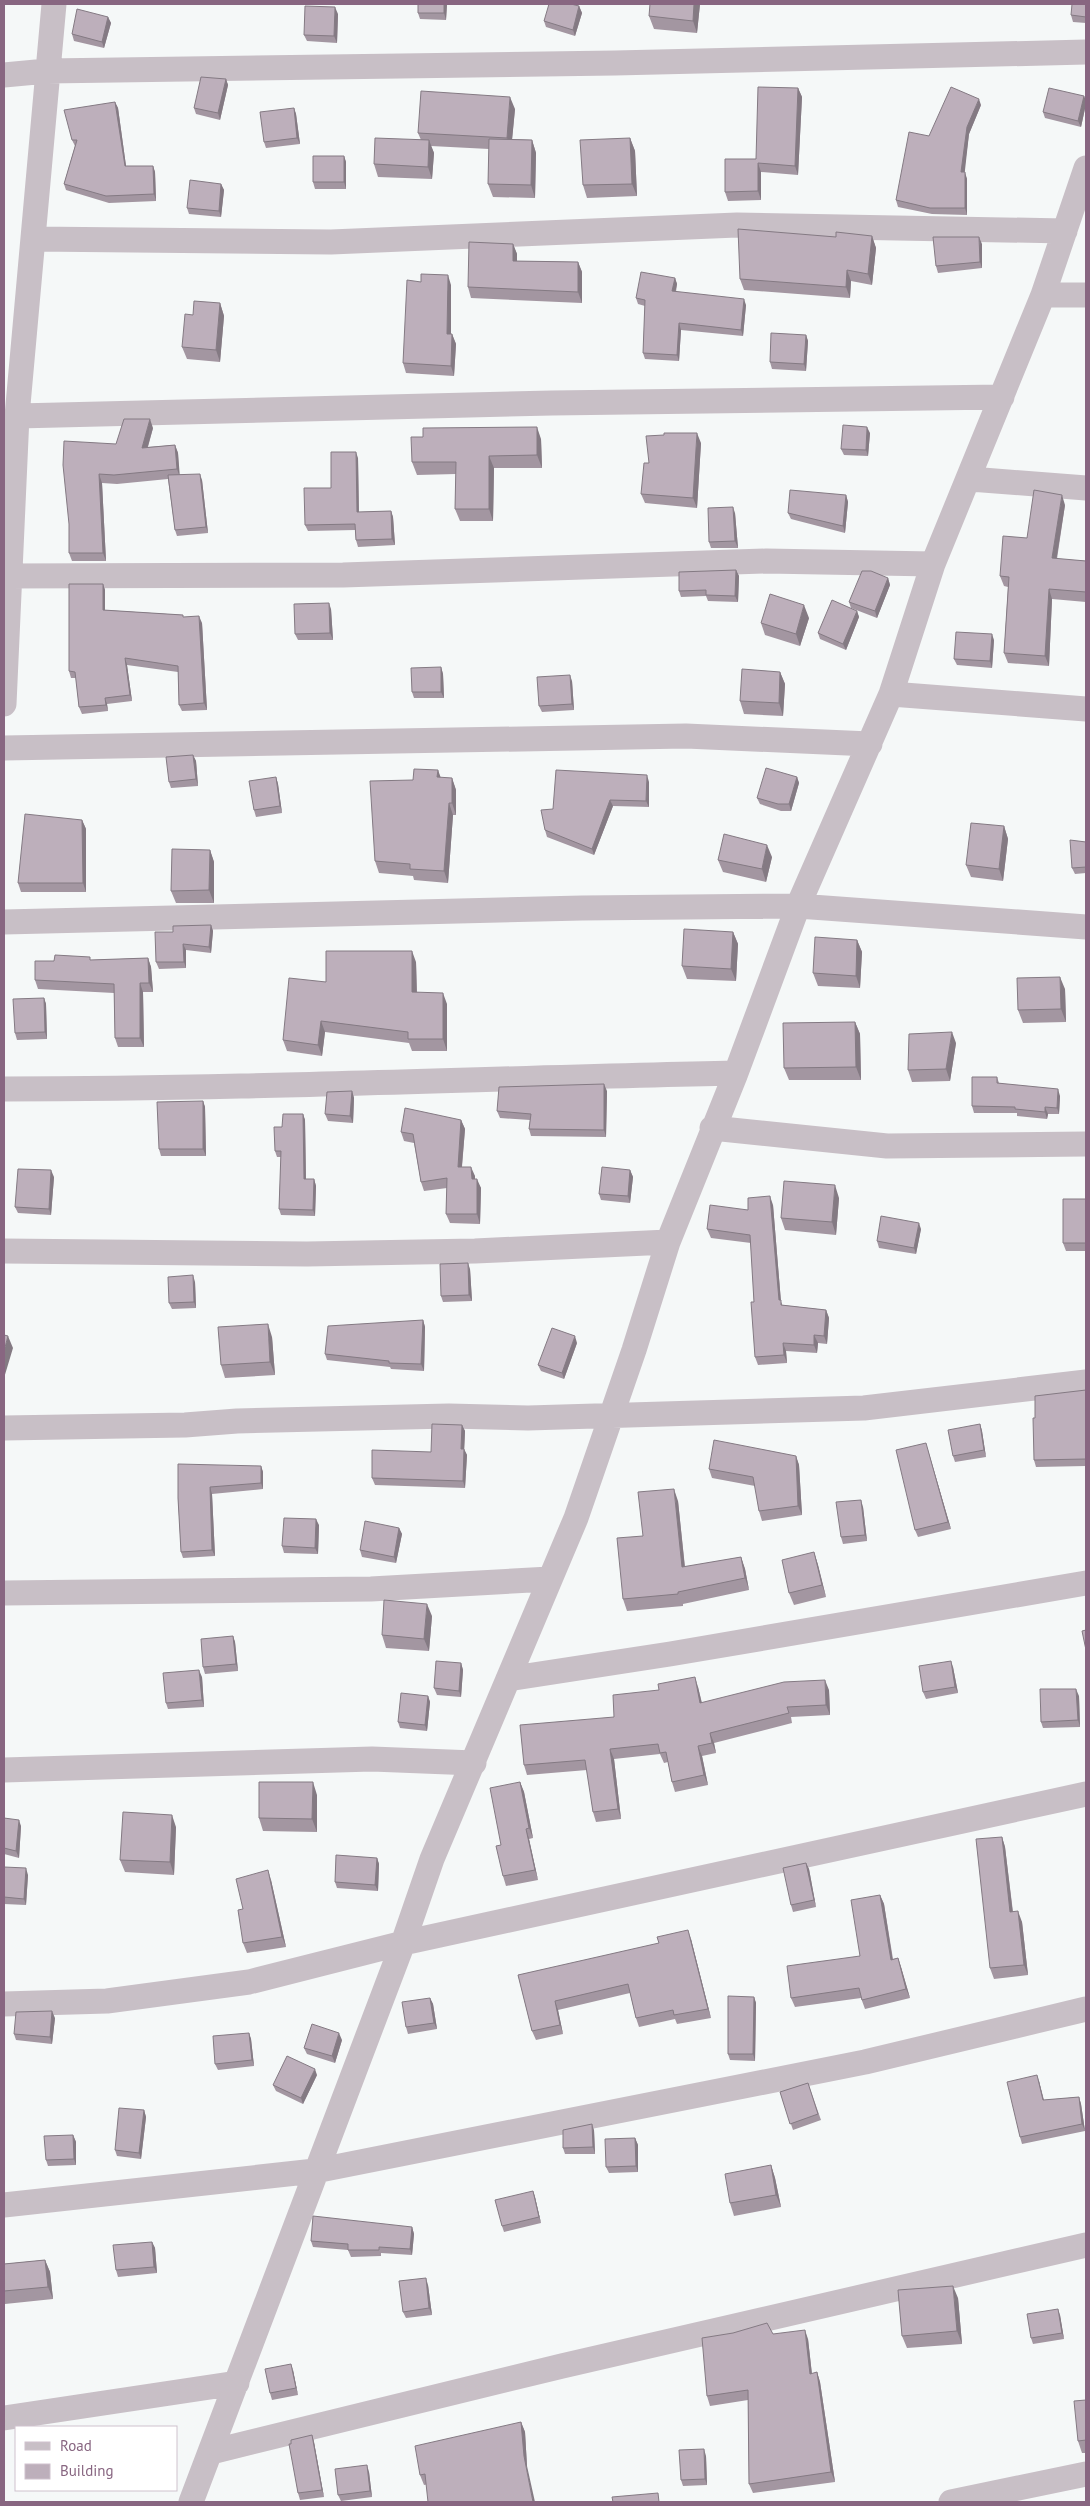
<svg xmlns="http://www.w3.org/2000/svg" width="1090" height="2506" viewBox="0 0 1090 2506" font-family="'PT Sans',sans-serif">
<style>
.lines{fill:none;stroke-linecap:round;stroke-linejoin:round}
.street{stroke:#c8bfc6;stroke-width:25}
.wall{fill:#a396a1}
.shaded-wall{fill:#847a83}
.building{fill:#bdafbb;stroke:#847a83}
</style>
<rect width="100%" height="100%" fill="#f5f8f8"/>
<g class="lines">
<path class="street" d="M 4,75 L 47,71 L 615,63 L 1086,52
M 34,239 L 331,242 L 737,225 L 1065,231
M 1043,295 L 1086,295
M 17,416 L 552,403 L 1002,397
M 970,479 L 1086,488
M 4,576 L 343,575 L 766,561 L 933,564
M 891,694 L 1086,709
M 4,704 L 17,416 L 54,4
M 4,748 L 686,736 L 870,744
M 4,922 L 582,908 L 798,906 L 1086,927
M 4,1089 C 248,1089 492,1078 736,1073
M 712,1128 L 887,1146 L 1086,1144
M 4,1251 L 307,1254 L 475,1251 L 668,1242
M 4,1428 L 185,1425 L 237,1421 L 449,1416 L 528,1418 L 864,1408 L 1086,1382
M 4,1593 L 371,1589 L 550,1579
M 508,1679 L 670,1654 L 1086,1583
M 4,1770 L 372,1759 L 474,1763
M 4,2004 L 107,2001 L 249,1982 L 403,1943 L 1086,1794
M 4,2205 L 315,2171 L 865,2062 L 1086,2009
M 4,2418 L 237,2383
M 211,2452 L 562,2366 L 1086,2245
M 191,2502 L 403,1943 L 432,1859 L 576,1518 L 634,1350 L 668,1242 L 736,1073 L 798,906 L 891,694 L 933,564 L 1043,295 L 1086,168
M 951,2502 L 1086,2474"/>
</g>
<path class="wall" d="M 447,4 L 446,20 L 420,19 L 418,13 Z
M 700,4 L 697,33 L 654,29 L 649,16 Z
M 1086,4 L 1086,23 L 1073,22 L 1071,15 Z
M 579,6 L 582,13 L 575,36 L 546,27 L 544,21 Z
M 338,14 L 337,43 L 307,41 L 304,35 Z
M 108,17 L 111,23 L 104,48 L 74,41 L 72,34 Z
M 226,79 L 228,85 L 220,120 L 196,114 L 194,108 Z
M 798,88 L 802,97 L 798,175 L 761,172 L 761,200 L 728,201 L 725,192 L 756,159 Z
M 1084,96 L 1086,101 L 1086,104 L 1081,127 L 1045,118 L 1043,112 Z
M 115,102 L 118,108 L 126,166 L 153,166 L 155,172 L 156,201 L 109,203 L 66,190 L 64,184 L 75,146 L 72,140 Z
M 981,105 L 969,134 L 964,172 L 967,179 L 967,215 L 932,214 L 898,207 L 896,200 L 929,136 Z
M 294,108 L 296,114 L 300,144 L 266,148 L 264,142 Z
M 515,109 L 512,139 L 532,140 L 536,153 L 535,198 L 493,197 L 488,184 L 489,149 L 431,146 L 434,153 L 432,179 L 378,177 L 374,164 L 421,140 L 418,133 Z
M 630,138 L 635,151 L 637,196 L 587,198 L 583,185 Z
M 344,156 L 346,162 L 346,189 L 315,189 L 313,182 Z
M 221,184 L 224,190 L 221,217 L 189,214 L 187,208 Z
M 872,236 L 876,248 L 872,285 L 851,281 L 850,298 L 744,290 L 740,279 L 836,237 Z
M 513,244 L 517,254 L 517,261 L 578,262 L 582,272 L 582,303 L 471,298 L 468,287 Z
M 982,244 L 982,268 L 938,273 L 936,266 Z
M 675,278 L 677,284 L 676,292 L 746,305 L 743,336 L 681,330 L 679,361 L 645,359 L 643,353 L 645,306 L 638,304 L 636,298 Z
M 451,285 L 451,334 L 452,334 L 456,344 L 454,376 L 406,373 L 403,363 Z
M 220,303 L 224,316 L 220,362 L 187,359 L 182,347 Z
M 806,335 L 808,341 L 806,371 L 772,369 L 770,362 Z
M 153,428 L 148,447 L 175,445 L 178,453 L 179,475 L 202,480 L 208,533 L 177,536 L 175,530 L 168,479 L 117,484 L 102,483 L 106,561 L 72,561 L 69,553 L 69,524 L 116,444 Z
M 870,433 L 868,456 L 844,455 L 841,449 Z
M 541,439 L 542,468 L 494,468 L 493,521 L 460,521 L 455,509 L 456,474 L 417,475 L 412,462 Z
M 701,443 L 697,508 L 645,503 L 641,494 Z
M 358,458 L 359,512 L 391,511 L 393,517 L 395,545 L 358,547 L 356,540 L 355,530 L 308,531 L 305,525 L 331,488 Z
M 846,495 L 848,502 L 845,533 L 791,519 L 788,513 Z
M 1065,505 L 1057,559 L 1086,561 L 1086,602 L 1052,599 L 1049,666 L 1008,663 L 1004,653 L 1008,587 L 1004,586 L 1000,576 L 1027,538 Z
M 735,513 L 738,548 L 711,548 L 709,542 Z
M 736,570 L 739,576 L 738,602 L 708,601 L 706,596 L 681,597 L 679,591 Z
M 888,578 L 890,585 L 877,618 L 851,608 L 849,602 Z
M 103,584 L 105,590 L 105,610 L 183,615 L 183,617 L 202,623 L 207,710 L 182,711 L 179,705 L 178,672 L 127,665 L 132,701 L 107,704 L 108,711 L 82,714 L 79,707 L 76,678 L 71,678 L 69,671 Z
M 331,609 L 333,640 L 298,640 L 295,634 Z
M 857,611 L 859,617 L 846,650 L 820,639 L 818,633 Z
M 809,618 L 800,646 L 765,635 L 761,623 Z
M 994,640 L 992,668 L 957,665 L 954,659 Z
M 441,667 L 443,674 L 444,698 L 414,698 L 412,692 Z
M 780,672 L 785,684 L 783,716 L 744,714 L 740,701 Z
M 572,681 L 574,710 L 542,712 L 539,706 Z
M 193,755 L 196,761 L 198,786 L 171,788 L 169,782 Z
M 438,770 L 440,778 L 452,778 L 456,790 L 456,815 L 453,815 L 448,883 L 414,880 L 413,876 L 379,873 L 375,861 L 413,780 Z
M 276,777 L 278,784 L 282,813 L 256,817 L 254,810 Z
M 797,777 L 799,783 L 791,811 L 781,811 L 760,804 L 757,798 Z
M 649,782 L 649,807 L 613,806 L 594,855 L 547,837 L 545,830 L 553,809 Z
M 82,820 L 86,829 L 86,892 L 21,892 L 18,883 Z
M 1004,826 L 1008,839 L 1003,881 L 971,877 L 966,865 Z
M 1086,842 L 1086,873 L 1075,874 L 1072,868 Z
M 210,850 L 214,862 L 214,903 L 176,903 L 171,891 Z
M 772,857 L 766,882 L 723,872 L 718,860 Z
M 211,925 L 213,931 L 211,953 L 186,950 L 186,968 L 159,969 L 156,962 Z
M 733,932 L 738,944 L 736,981 L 687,979 L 682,966 Z
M 857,940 L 862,952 L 860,988 L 818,986 L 813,973 Z
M 148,958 L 151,967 L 153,992 L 143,992 L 144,1047 L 118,1047 L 115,1038 L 114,993 L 38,989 L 35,980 L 91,960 Z
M 416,962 L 417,992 L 447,1004 L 447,1051 L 412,1051 L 409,1043 L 325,1032 L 322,1056 L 287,1051 L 283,1040 L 326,982 Z
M 1065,989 L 1066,1022 L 1023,1023 L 1018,1010 Z
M 44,998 L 46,1004 L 47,1039 L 17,1040 L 15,1033 Z
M 855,1022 L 860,1034 L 861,1080 L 789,1080 L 784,1068 Z
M 956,1043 L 950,1081 L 912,1082 L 908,1070 Z
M 997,1077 L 999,1083 L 1060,1096 L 1059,1114 L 1048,1114 L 1047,1119 L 1017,1116 L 1017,1113 L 974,1113 L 972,1106 Z
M 352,1091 L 354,1098 L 353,1123 L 328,1121 L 325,1114 Z
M 607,1091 L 606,1137 L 531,1136 L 529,1129 L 530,1120 L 500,1118 L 497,1111 Z
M 203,1101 L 205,1107 L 206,1156 L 161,1156 L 159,1149 Z
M 303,1114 L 305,1120 L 306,1179 L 314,1179 L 316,1186 L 315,1216 L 281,1215 L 279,1209 L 281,1157 L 277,1157 L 275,1151 L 282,1127 Z
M 461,1120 L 465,1129 L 462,1167 L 475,1176 L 475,1179 L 481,1188 L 480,1224 L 450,1223 L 446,1214 L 447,1188 L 424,1191 L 421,1182 L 414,1143 L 404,1141 L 401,1132 Z
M 630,1170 L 633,1177 L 630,1203 L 601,1200 L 599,1194 Z
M 54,1177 L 51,1215 L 18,1213 L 15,1207 Z
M 839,1198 L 836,1235 L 785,1230 L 781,1218 Z
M 1086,1199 L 1086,1251 L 1066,1251 L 1063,1243 Z
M 773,1205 L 781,1302 L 782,1305 L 826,1310 L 829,1318 L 827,1344 L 818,1343 L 817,1353 L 786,1351 L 787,1363 L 758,1365 L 755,1357 L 754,1302 L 751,1243 L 711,1238 L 707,1229 L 748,1210 Z
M 921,1229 L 916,1254 L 879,1248 L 877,1241 Z
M 470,1269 L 472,1301 L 443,1302 L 441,1296 Z
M 195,1282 L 196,1308 L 172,1309 L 169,1303 Z
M 423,1320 L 425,1327 L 424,1371 L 391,1369 L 390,1367 L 327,1360 L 325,1354 Z
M 272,1337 L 275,1375 L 225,1378 L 221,1365 Z
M 577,1343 L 564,1379 L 541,1371 L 538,1365 Z
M 1086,1390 L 1086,1466 L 1036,1467 L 1034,1460 L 1035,1418 Z
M 980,1424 L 982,1431 L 986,1457 L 955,1462 L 953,1456 Z
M 462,1425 L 465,1431 L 464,1449 L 467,1455 L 465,1488 L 375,1485 L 372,1478 L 431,1452 Z
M 928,1450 L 951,1529 L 918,1537 L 915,1530 Z
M 796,1456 L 799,1465 L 802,1515 L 762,1521 L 759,1511 L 755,1486 L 712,1478 L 709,1469 Z
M 261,1466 L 263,1472 L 263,1489 L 212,1494 L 215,1556 L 183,1558 L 181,1552 L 178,1498 Z
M 678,1501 L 685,1567 L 741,1557 L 745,1569 L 749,1590 L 683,1604 L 683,1606 L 627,1611 L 623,1599 Z
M 863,1507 L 867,1541 L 843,1544 L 841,1537 Z
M 319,1525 L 318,1554 L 284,1553 L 282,1546 Z
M 399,1528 L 402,1534 L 396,1563 L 362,1557 L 360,1550 Z
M 814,1552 L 818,1565 L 826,1597 L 794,1605 L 789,1593 Z
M 432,1616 L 429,1651 L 386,1648 L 382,1635 Z
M 233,1636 L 235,1642 L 238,1671 L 205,1674 L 203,1667 Z
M 461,1663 L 463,1670 L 461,1697 L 437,1695 L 434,1688 Z
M 953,1667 L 958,1693 L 926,1699 L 923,1692 Z
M 202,1677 L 204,1707 L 168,1709 L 166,1703 Z
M 698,1687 L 702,1703 L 829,1690 L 830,1715 L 791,1717 L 792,1723 L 714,1743 L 716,1753 L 702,1756 L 708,1785 L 675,1792 L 672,1782 L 668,1762 L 664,1763 L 660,1754 L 614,1759 L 621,1819 L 596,1822 L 593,1812 L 587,1770 L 527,1775 L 524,1765 Z
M 428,1696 L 430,1702 L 427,1731 L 400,1728 L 398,1722 Z
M 1079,1696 L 1080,1727 L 1043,1728 L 1041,1722 Z
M 520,1782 L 524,1792 L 533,1838 L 529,1839 L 538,1880 L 506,1886 L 503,1876 L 501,1845 Z
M 317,1795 L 317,1832 L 263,1831 L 259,1818 Z
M 4,1818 L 21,1826 L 19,1858 L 4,1854 Z
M 176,1827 L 174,1875 L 125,1872 L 120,1860 Z
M 1002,1837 L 1005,1847 L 1013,1912 L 1022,1922 L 1028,1975 L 994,1979 L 990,1968 Z
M 377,1858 L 379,1864 L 378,1891 L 337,1888 L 335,1882 Z
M 806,1863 L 809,1869 L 816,1907 L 793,1912 L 791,1905 Z
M 4,1867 L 28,1875 L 26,1905 L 4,1904 Z
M 271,1880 L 286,1947 L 247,1953 L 243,1943 L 243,1909 Z
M 880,1895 L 884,1904 L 893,1959 L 898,1958 L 901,1967 L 910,1998 L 865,2009 L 861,1998 L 795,2007 L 791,1998 L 860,1956 Z
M 691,1939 L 711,2018 L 677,2024 L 675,2019 L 639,2027 L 636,2018 L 630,1993 L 558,2010 L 563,2034 L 536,2040 L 532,2031 L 518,1975 Z
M 754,1997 L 756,2003 L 755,2061 L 730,2060 L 728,2054 Z
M 430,1998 L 433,2004 L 437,2029 L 408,2034 L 406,2027 Z
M 55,2018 L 52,2044 L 16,2040 L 14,2034 Z
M 249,2033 L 251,2039 L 254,2066 L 218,2070 L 215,2064 Z
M 342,2040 L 335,2063 L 307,2054 L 304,2048 Z
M 317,2075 L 303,2104 L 276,2091 L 273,2085 Z
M 1039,2081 L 1044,2100 L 1079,2097 L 1081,2104 L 1085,2131 L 1022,2144 L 1020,2137 Z
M 808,2083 L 821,2120 L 793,2130 L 780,2092 Z
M 144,2110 L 146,2117 L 141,2159 L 117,2156 L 115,2150 Z
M 594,2130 L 595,2154 L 565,2154 L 563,2148 Z
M 73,2135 L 76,2142 L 76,2165 L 48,2166 L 46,2160 Z
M 635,2138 L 638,2145 L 638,2172 L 609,2173 L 606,2167 Z
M 771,2165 L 775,2178 L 781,2207 L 734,2216 L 730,2203 Z
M 533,2191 L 535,2197 L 541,2223 L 504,2232 L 502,2226 Z
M 412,2227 L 414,2234 L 412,2255 L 381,2253 L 381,2256 L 351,2257 L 348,2250 L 313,2247 L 311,2241 Z
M 152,2242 L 155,2248 L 157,2273 L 118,2277 L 116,2270 Z
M 45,2260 L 50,2272 L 53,2299 L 5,2304 L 4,2301 L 4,2264 Z
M 428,2285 L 432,2315 L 406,2318 L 403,2312 Z
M 958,2298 L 962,2344 L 907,2348 L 902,2336 Z
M 1060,2315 L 1064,2339 L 1033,2344 L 1031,2338 Z
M 808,2339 L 812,2374 L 817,2372 L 820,2382 L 835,2482 L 753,2493 L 749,2484 L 748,2400 L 710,2406 L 707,2396 Z
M 293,2370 L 298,2395 L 272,2400 L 270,2393 Z
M 1086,2400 L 1086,2453 L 1082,2453 L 1078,2441 Z
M 521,2422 L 525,2432 L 527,2466 L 424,2485 L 420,2475 Z
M 312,2435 L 314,2442 L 324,2497 L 300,2500 L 298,2493 L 291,2444 Z
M 706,2456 L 707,2485 L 683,2486 L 681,2480 Z
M 369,2472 L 372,2497 L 341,2501 L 338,2495 Z"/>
<path class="shaded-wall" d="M 444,4 L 447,4 L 446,20 L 444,13 Z
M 694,4 L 700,4 L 697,33 L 693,21 Z
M 579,6 L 582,13 L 575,36 L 573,30 Z
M 335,7 L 338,14 L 337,43 L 334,36 Z
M 108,17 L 111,23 L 104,48 L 102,42 Z
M 226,79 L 228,85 L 220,120 L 218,113 Z
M 798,88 L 802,97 L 798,175 L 795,166 Z
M 1084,96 L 1086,101 L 1086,104 L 1081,127 L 1078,121 Z
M 510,97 L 515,109 L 511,151 L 507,138 Z
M 979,99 L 981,105 L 969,134 L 964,179 L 961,172 L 967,127 Z
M 115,102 L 118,108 L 127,173 L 125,166 Z
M 294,108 L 296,114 L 300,144 L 297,138 Z
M 630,138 L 635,151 L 637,196 L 632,184 Z
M 429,140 L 434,153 L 432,179 L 428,167 Z
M 532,140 L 536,153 L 535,198 L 531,185 Z
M 344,156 L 346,162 L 346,189 L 344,182 Z
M 758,163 L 761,172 L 761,200 L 758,191 Z
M 153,166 L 155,172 L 156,201 L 154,194 Z
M 965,172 L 967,179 L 967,215 L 965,208 Z
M 221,184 L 224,190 L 221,217 L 219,211 Z
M 872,236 L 876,248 L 872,285 L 868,274 Z
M 979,237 L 982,244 L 982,268 L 980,262 Z
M 513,244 L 517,254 L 517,271 L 513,261 Z
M 578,262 L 582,272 L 582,303 L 578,292 Z
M 847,270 L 851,281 L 850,298 L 846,287 Z
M 448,275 L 451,285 L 451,344 L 447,334 Z
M 675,278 L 677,284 L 674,298 L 672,291 Z
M 744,299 L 746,305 L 743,336 L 741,330 Z
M 220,303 L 224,316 L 220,362 L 216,350 Z
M 679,323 L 681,330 L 679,361 L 677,355 Z
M 452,334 L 456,344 L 454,376 L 451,366 Z
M 806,335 L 808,341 L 806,371 L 804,364 Z
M 150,419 L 153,428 L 145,456 L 142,448 Z
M 537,427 L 541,439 L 542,468 L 537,455 Z
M 867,427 L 870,433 L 868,456 L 866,450 Z
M 697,433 L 701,443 L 697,508 L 693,498 Z
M 175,445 L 178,453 L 180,478 L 177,469 Z
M 356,452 L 358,458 L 359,519 L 357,512 Z
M 489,456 L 494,468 L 493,521 L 489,509 Z
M 99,474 L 102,483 L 106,561 L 103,553 Z
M 200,474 L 202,480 L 208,533 L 206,527 Z
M 846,495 L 848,502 L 845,533 L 843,526 Z
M 1062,495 L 1065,505 L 1055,568 L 1052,558 Z
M 733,507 L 735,513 L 738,548 L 735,541 Z
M 391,511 L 393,517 L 395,545 L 392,539 Z
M 736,570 L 739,576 L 738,602 L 735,596 Z
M 888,578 L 890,585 L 877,618 L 875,611 Z
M 103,584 L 105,590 L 105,616 L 103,610 Z
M 1049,589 L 1052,599 L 1049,666 L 1045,656 Z
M 329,603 L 331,609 L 333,640 L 330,633 Z
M 804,605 L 809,618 L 800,646 L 796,634 Z
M 857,611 L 859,617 L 846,650 L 843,644 Z
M 199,616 L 202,623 L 207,710 L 204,703 Z
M 992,634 L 994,640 L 992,668 L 990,661 Z
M 125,658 L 127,665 L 132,701 L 130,695 Z
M 441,667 L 443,674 L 444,698 L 441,692 Z
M 780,672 L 785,684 L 783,716 L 779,703 Z
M 570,675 L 572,681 L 574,710 L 572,704 Z
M 105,698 L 107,704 L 108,711 L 106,705 Z
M 193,755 L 196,761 L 198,786 L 196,779 Z
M 438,770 L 442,781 L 437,777 Z
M 647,775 L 649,782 L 649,807 L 646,801 Z
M 276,777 L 278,784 L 282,813 L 280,806 Z
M 797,777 L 799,783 L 791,811 L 789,804 Z
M 452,778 L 456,790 L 456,815 L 452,803 Z
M 610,800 L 613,806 L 594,855 L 592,849 Z
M 449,803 L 453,815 L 448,883 L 444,871 Z
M 82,820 L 86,829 L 86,892 L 83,883 Z
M 1004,826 L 1008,839 L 1003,881 L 999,869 Z
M 767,845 L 772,857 L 766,882 L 762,869 Z
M 210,850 L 214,862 L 214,903 L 209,890 Z
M 211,925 L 213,931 L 211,953 L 209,947 Z
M 733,932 L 738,944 L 736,981 L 731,969 Z
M 857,940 L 862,952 L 860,988 L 856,976 Z
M 183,944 L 186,950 L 186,968 L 184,962 Z
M 412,951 L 416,962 L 417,1003 L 412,992 Z
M 148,958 L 151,967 L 153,992 L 149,983 Z
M 1060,977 L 1065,989 L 1066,1022 L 1061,1009 Z
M 140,983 L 143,992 L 144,1047 L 140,1038 Z
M 443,993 L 447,1004 L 447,1051 L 443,1039 Z
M 44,998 L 46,1004 L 47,1039 L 45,1032 Z
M 321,1021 L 325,1032 L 322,1056 L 318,1045 Z
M 855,1022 L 860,1034 L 861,1080 L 856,1067 Z
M 952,1032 L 956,1043 L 950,1081 L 946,1069 Z
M 604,1084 L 607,1091 L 606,1137 L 604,1130 Z
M 1058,1089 L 1060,1096 L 1059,1114 L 1057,1108 Z
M 352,1091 L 354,1098 L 353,1123 L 350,1116 Z
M 203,1101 L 205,1107 L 206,1156 L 203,1149 Z
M 1045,1107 L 1048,1114 L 1047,1119 L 1045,1112 Z
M 303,1114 L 305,1120 L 306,1185 L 304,1179 Z
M 461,1120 L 465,1129 L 461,1176 L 458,1167 Z
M 471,1167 L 475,1176 L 475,1188 L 472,1179 Z
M 51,1170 L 54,1177 L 51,1215 L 49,1209 Z
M 630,1170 L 633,1177 L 630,1203 L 628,1196 Z
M 314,1179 L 316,1186 L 315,1216 L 313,1210 Z
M 477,1179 L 481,1188 L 480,1224 L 477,1214 Z
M 835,1185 L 839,1198 L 836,1235 L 832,1222 Z
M 770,1196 L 773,1205 L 781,1302 L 784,1309 L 779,1300 Z
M 919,1223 L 921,1229 L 916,1254 L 914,1248 Z
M 468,1263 L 470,1269 L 472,1301 L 469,1295 Z
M 193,1275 L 195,1282 L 196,1308 L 194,1302 Z
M 826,1310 L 829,1318 L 827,1344 L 824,1336 Z
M 423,1320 L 425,1327 L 424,1371 L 421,1364 Z
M 268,1324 L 272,1337 L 275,1375 L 270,1362 Z
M 814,1335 L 818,1343 L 817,1353 L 814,1345 Z
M 8,1336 L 13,1348 L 4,1378 L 4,1351 Z
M 575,1336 L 577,1343 L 564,1379 L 562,1373 Z
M 783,1343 L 786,1351 L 787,1363 L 784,1355 Z
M 980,1424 L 982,1431 L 986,1457 L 984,1450 Z
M 462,1425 L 465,1431 L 464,1455 L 461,1449 Z
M 926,1443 L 928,1450 L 951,1529 L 948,1522 Z
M 464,1449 L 467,1455 L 465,1488 L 463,1481 Z
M 796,1456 L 799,1465 L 802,1515 L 798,1506 Z
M 261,1466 L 263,1472 L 263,1489 L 261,1483 Z
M 210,1487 L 212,1494 L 215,1556 L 212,1550 Z
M 674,1489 L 678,1501 L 686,1579 L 682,1567 Z
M 861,1500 L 863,1507 L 867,1541 L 865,1535 Z
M 316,1519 L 319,1525 L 318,1554 L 315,1548 Z
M 399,1528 L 402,1534 L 396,1563 L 394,1557 Z
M 814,1552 L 818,1565 L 826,1597 L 822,1585 Z
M 741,1557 L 745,1569 L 749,1590 L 745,1578 Z
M 427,1604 L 432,1616 L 429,1651 L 424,1639 Z
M 233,1636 L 235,1642 L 238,1671 L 236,1664 Z
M 951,1661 L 953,1667 L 958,1693 L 955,1687 Z
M 461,1663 L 463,1670 L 461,1697 L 459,1691 Z
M 199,1670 L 202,1677 L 204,1707 L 202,1700 Z
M 695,1677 L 698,1687 L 704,1713 L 700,1703 Z
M 825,1680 L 829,1690 L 830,1715 L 826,1705 Z
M 1076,1689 L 1079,1696 L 1080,1727 L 1078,1720 Z
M 428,1696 L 430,1702 L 427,1731 L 425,1725 Z
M 710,1733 L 714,1743 L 716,1753 L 712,1743 Z
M 698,1746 L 702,1756 L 708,1785 L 704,1775 Z
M 610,1749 L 614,1759 L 621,1819 L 618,1809 Z
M 313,1782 L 317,1795 L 317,1832 L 312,1819 Z
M 520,1782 L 524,1792 L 533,1838 L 529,1828 Z
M 172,1815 L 176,1827 L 174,1875 L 170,1862 Z
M 19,1820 L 21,1826 L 19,1858 L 16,1851 Z
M 526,1829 L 529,1839 L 538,1880 L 535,1870 Z
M 1002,1837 L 1005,1847 L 1014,1923 L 1010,1912 Z
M 377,1858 L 379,1864 L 378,1891 L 375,1885 Z
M 806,1863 L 809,1869 L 816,1907 L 814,1900 Z
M 26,1868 L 28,1875 L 26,1905 L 24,1899 Z
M 268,1870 L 271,1880 L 286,1947 L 282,1937 Z
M 880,1895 L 884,1904 L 894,1969 L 891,1960 Z
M 1018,1911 L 1022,1922 L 1028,1975 L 1024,1965 Z
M 688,1930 L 691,1939 L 711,2018 L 708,2009 Z
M 898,1958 L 901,1967 L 910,1998 L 906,1989 Z
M 754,1997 L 756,2003 L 755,2061 L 753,2054 Z
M 430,1998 L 433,2004 L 437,2029 L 434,2023 Z
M 555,2001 L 558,2010 L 563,2034 L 560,2025 Z
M 52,2011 L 55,2018 L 52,2044 L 50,2037 Z
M 249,2033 L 251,2039 L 254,2066 L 252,2060 Z
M 339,2033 L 342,2040 L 335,2063 L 332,2056 Z
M 315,2069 L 317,2075 L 303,2104 L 301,2098 Z
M 1037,2075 L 1039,2081 L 1045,2106 L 1043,2100 Z
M 1079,2097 L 1081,2104 L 1085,2131 L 1082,2124 Z
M 144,2110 L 146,2117 L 141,2159 L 139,2153 Z
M 592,2124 L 594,2130 L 595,2154 L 593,2147 Z
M 73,2135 L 76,2142 L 76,2165 L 74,2159 Z
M 635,2138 L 638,2145 L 638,2172 L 636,2166 Z
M 771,2165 L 775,2178 L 781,2207 L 776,2195 Z
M 533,2191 L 535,2197 L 541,2223 L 539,2217 Z
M 412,2227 L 414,2234 L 412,2255 L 410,2249 Z
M 152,2242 L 155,2248 L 157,2273 L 154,2267 Z
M 45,2260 L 50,2272 L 53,2299 L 48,2287 Z
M 426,2278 L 428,2285 L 432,2315 L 429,2308 Z
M 953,2286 L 958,2298 L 962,2344 L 957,2331 Z
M 1058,2309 L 1060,2315 L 1064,2339 L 1062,2333 Z
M 805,2330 L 808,2339 L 813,2384 L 810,2374 Z
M 291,2364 L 293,2370 L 298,2395 L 296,2388 Z
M 817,2372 L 820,2382 L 835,2482 L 831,2472 Z
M 521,2422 L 525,2432 L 527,2466 L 535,2502 L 533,2502 L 524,2456 Z
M 312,2435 L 314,2442 L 324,2497 L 322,2490 Z
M 704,2449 L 706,2456 L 707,2485 L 705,2479 Z
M 367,2465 L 369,2472 L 372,2497 L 370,2491 Z"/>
<path class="building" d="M 418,4 L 444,4 L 444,13 L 418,13 Z
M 549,4 L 571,4 L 579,6 L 573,30 L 544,21 Z
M 650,4 L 694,4 L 693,21 L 649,16 Z
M 1072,4 L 1086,4 L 1086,17 L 1071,15 Z
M 305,6 L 335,7 L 334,36 L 304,35 Z
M 77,9 L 108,17 L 102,42 L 72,34 Z
M 201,77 L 226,79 L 218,113 L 194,108 Z
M 758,87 L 798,88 L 795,166 L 758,163 L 758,191 L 725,192 L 725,159 L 756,159 Z
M 951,87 L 979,99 L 967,127 L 961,172 L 965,172 L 965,208 L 930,208 L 896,200 L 909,132 L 929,136 Z
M 1049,88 L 1084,96 L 1078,121 L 1043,112 Z
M 421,91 L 510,97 L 507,138 L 418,133 Z
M 115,102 L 125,166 L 153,166 L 154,194 L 106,196 L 64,184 L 77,140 L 72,140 L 64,110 Z
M 294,108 L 297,138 L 264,142 L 260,112 Z
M 375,138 L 429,140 L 428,167 L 374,164 Z
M 630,138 L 632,184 L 583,185 L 580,140 Z
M 489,139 L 532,140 L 531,185 L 488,184 Z
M 313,156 L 344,156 L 344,182 L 313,182 Z
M 190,180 L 221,184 L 219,211 L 187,208 Z
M 738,229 L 836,237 L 836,232 L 872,236 L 868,274 L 847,270 L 846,287 L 740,279 Z
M 933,237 L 979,237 L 980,262 L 936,266 Z
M 469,242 L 513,244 L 513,261 L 578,262 L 578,292 L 468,287 Z
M 641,272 L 675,278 L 672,291 L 744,299 L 741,330 L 679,323 L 677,355 L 643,353 L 645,300 L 636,298 Z
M 421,274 L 448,275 L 447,334 L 452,334 L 451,366 L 403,363 L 407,280 L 421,282 Z
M 194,301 L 220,303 L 216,350 L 182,347 L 185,314 L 193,315 Z
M 771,333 L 806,335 L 804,364 L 770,362 Z
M 124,419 L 150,419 L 142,448 L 175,445 L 177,469 L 114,475 L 99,474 L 103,553 L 69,553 L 69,524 L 63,465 L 64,441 L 116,444 Z
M 843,425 L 867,427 L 866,450 L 841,449 Z
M 537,427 L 537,455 L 489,456 L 489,509 L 455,509 L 456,462 L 412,462 L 411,437 L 423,437 L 423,428 Z
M 664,433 L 697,433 L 693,498 L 641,494 L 644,463 L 649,463 L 646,436 L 664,435 Z
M 331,452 L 356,452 L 357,512 L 391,511 L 392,539 L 356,540 L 355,524 L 305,525 L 304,488 L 331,488 Z
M 200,474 L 206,527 L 175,530 L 168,475 Z
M 790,490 L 846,495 L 843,526 L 788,513 Z
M 1034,490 L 1062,495 L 1052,558 L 1086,561 L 1086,592 L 1049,589 L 1045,656 L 1004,653 L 1009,577 L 1000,576 L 1003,536 L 1027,538 Z
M 733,507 L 735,541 L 709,542 L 708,508 Z
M 736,570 L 735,596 L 706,595 L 706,590 L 679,591 L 679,572 Z
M 862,571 L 871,571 L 888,578 L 875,611 L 849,602 Z
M 69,584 L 103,584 L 103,610 L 183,615 L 183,617 L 199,616 L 204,703 L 179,705 L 178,666 L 125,658 L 130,695 L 105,698 L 106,705 L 79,707 L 75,672 L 69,671 Z
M 770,594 L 804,605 L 796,634 L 761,623 Z
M 832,600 L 857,611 L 843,644 L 818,633 Z
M 329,603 L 330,633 L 295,634 L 294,604 Z
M 956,632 L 992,634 L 990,661 L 954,659 Z
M 441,667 L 441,692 L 412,692 L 411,668 Z
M 742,669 L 780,672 L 779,703 L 740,701 Z
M 570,675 L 572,704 L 539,706 L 537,677 Z
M 193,755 L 196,779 L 169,782 L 166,757 Z
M 766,768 L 797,777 L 789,804 L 778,804 L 757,798 Z
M 414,769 L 438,770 L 437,777 L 452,778 L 452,803 L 449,803 L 444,871 L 410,869 L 410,864 L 375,861 L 370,781 L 413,780 Z
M 556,770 L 647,775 L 646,801 L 610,800 L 592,849 L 545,830 L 541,810 L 553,809 Z
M 276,777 L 280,806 L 254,810 L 249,781 Z
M 25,814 L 82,820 L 83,883 L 18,883 Z
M 971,823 L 1004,826 L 999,869 L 966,865 Z
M 724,834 L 767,845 L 762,869 L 718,860 Z
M 1070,840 L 1086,842 L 1086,867 L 1072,868 Z
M 172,849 L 210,850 L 209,890 L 171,891 Z
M 211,925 L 209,947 L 183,944 L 184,962 L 156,962 L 155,932 L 173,932 L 173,926 Z
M 684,929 L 733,932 L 731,969 L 682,966 Z
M 815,937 L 857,940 L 856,976 L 813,973 Z
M 326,951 L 412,951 L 412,992 L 443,993 L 443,1039 L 408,1039 L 408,1032 L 321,1021 L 318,1045 L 283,1040 L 289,978 L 326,982 Z
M 55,955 L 90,957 L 90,960 L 148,958 L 149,983 L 140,983 L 140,1038 L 115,1038 L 114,984 L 35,980 L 35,961 L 54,961 Z
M 1060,977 L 1061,1009 L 1018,1010 L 1017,978 Z
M 44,998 L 45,1032 L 15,1033 L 13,999 Z
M 855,1022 L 856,1067 L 784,1068 L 783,1023 Z
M 952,1032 L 946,1069 L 908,1070 L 909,1034 Z
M 972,1077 L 997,1077 L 997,1083 L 1058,1089 L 1057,1108 L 1045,1107 L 1045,1112 L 1015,1109 L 1015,1107 L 972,1106 Z
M 604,1084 L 604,1130 L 529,1129 L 531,1114 L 497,1111 L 499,1087 Z
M 352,1091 L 350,1116 L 325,1114 L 327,1092 Z
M 203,1101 L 203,1149 L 159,1149 L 157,1102 Z
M 405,1108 L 461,1120 L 458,1167 L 471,1167 L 472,1179 L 477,1179 L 477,1214 L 446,1214 L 447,1178 L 421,1182 L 413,1134 L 401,1132 Z
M 283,1114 L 303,1114 L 304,1179 L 314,1179 L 313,1210 L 279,1209 L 281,1151 L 275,1151 L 274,1127 L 282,1127 Z
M 602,1167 L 630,1170 L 628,1196 L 599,1194 Z
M 18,1169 L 51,1170 L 49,1209 L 15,1207 Z
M 784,1181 L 835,1185 L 832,1222 L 781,1218 Z
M 770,1196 L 779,1300 L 781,1300 L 781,1305 L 826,1310 L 824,1336 L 814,1335 L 814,1345 L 783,1343 L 784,1355 L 755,1357 L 751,1302 L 754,1302 L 750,1235 L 707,1229 L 710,1205 L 748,1210 L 748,1198 Z
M 1063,1199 L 1086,1199 L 1086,1243 L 1063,1243 Z
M 881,1216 L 919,1223 L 914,1248 L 877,1241 Z
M 468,1263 L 469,1295 L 441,1296 L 440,1264 Z
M 193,1275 L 194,1302 L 169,1303 L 168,1277 Z
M 423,1320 L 421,1364 L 389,1363 L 389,1361 L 325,1354 L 328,1326 Z
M 268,1324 L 270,1362 L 221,1365 L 218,1327 Z
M 552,1328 L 575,1336 L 562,1373 L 538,1365 Z
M 4,1335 L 8,1336 L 4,1351 Z
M 1086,1390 L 1086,1459 L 1034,1460 L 1033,1418 L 1035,1418 L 1035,1396 Z
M 432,1424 L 462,1425 L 461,1449 L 464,1449 L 463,1481 L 372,1478 L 372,1450 L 431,1452 Z
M 980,1424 L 984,1450 L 953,1456 L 948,1430 Z
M 714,1440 L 796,1456 L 798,1506 L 759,1511 L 753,1477 L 709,1469 Z
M 926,1443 L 948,1522 L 915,1530 L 896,1450 Z
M 178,1464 L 261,1466 L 261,1483 L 210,1487 L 212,1550 L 181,1552 L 178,1498 Z
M 674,1489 L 682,1567 L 741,1557 L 745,1578 L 678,1592 L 678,1594 L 623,1599 L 617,1538 L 643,1536 L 638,1492 Z
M 861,1500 L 865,1535 L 841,1537 L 836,1502 Z
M 284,1518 L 316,1519 L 315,1548 L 282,1546 Z
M 365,1521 L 399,1528 L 394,1557 L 360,1550 Z
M 814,1552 L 822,1585 L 789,1593 L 782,1560 Z
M 384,1600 L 427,1604 L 424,1639 L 382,1635 Z
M 1086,1630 L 1086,1650 L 1082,1631 Z
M 233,1636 L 236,1664 L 203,1667 L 201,1639 Z
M 436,1661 L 461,1663 L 459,1691 L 434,1688 Z
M 951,1661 L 955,1687 L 923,1692 L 919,1666 Z
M 199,1670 L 202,1700 L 166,1703 L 163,1673 Z
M 695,1677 L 700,1703 L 784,1682 L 825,1680 L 826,1705 L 787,1707 L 789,1713 L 710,1733 L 712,1743 L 698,1746 L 704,1775 L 672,1782 L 666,1752 L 660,1753 L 658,1744 L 610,1749 L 618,1809 L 593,1812 L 585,1760 L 524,1765 L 520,1725 L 614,1717 L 613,1695 L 659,1690 L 658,1684 Z
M 1040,1689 L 1076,1689 L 1078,1720 L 1041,1722 Z
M 401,1693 L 428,1696 L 425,1725 L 398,1722 Z
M 259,1782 L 313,1782 L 312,1819 L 259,1818 Z
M 520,1782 L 529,1828 L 526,1829 L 535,1870 L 503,1876 L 496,1846 L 501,1845 L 490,1788 Z
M 123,1812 L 172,1815 L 170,1862 L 120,1860 Z
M 4,1818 L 19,1820 L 16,1851 L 4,1848 Z
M 1002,1837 L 1010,1912 L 1018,1911 L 1024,1965 L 990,1968 L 976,1839 Z
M 336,1855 L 377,1858 L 375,1885 L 335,1882 Z
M 806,1863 L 814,1900 L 791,1905 L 783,1868 Z
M 4,1867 L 26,1868 L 24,1899 L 4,1897 Z
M 268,1870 L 282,1937 L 243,1943 L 238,1910 L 243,1909 L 236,1879 Z
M 880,1895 L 891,1960 L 898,1958 L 906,1989 L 862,2000 L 859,1988 L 791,1998 L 787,1966 L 860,1956 L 851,1900 Z
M 688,1930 L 708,2009 L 674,2015 L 673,2010 L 636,2018 L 628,1984 L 555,2001 L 560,2025 L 532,2031 L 518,1975 L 659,1943 L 657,1937 Z
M 728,1996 L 754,1997 L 753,2054 L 728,2054 Z
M 430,1998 L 434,2023 L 406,2027 L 402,2002 Z
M 52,2011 L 50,2037 L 14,2034 L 16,2012 Z
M 312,2024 L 339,2033 L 332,2056 L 304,2048 Z
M 249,2033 L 252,2060 L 215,2064 L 213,2036 Z
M 287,2056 L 315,2069 L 301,2098 L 273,2085 Z
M 1037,2075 L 1043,2100 L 1079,2097 L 1082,2124 L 1020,2137 L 1007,2082 Z
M 808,2083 L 818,2114 L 790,2124 L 780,2092 Z
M 119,2108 L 144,2110 L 139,2153 L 115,2150 Z
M 592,2124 L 593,2147 L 563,2148 L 563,2130 Z
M 73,2135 L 74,2159 L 46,2160 L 44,2136 Z
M 635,2138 L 636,2166 L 606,2167 L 605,2139 Z
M 771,2165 L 776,2195 L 730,2203 L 725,2174 Z
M 533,2191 L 539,2217 L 502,2226 L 495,2200 Z
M 313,2216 L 412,2227 L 410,2249 L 379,2247 L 379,2250 L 348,2250 L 348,2244 L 311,2241 Z
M 152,2242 L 154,2267 L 116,2270 L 113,2245 Z
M 45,2260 L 48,2287 L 4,2291 L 4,2264 Z
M 426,2278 L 429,2308 L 403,2312 L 399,2281 Z
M 953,2286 L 957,2331 L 902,2336 L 898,2290 Z
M 1058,2309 L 1062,2333 L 1031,2338 L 1027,2314 Z
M 767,2323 L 773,2334 L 805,2330 L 810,2374 L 817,2372 L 831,2472 L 749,2484 L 748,2390 L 707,2396 L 702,2338 L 733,2333 Z
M 291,2364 L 296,2388 L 270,2393 L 265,2369 Z
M 1086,2400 L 1086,2440 L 1078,2441 L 1074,2401 Z
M 521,2422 L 524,2456 L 533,2502 L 428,2502 L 425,2474 L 420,2475 L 415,2446 Z
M 312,2435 L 322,2490 L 298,2493 L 289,2444 L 291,2444 L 291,2440 Z
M 704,2449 L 705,2479 L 681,2480 L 679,2450 Z
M 367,2465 L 370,2491 L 338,2495 L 335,2469 Z
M 658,2493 L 659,2502 L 613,2502 L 612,2497 Z"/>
<rect width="1090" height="2506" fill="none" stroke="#886681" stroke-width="10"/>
<rect x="15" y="2426" width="162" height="65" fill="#ffffff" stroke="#cfc2cd"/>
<rect x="25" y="2442" width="25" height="8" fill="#c8bfc6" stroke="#cfc2cd"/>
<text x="60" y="2451" font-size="15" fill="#886681">Road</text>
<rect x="25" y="2464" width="25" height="15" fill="#bdafbb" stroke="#cfc2cd"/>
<text x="60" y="2476" font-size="15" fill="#886681">Building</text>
</svg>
